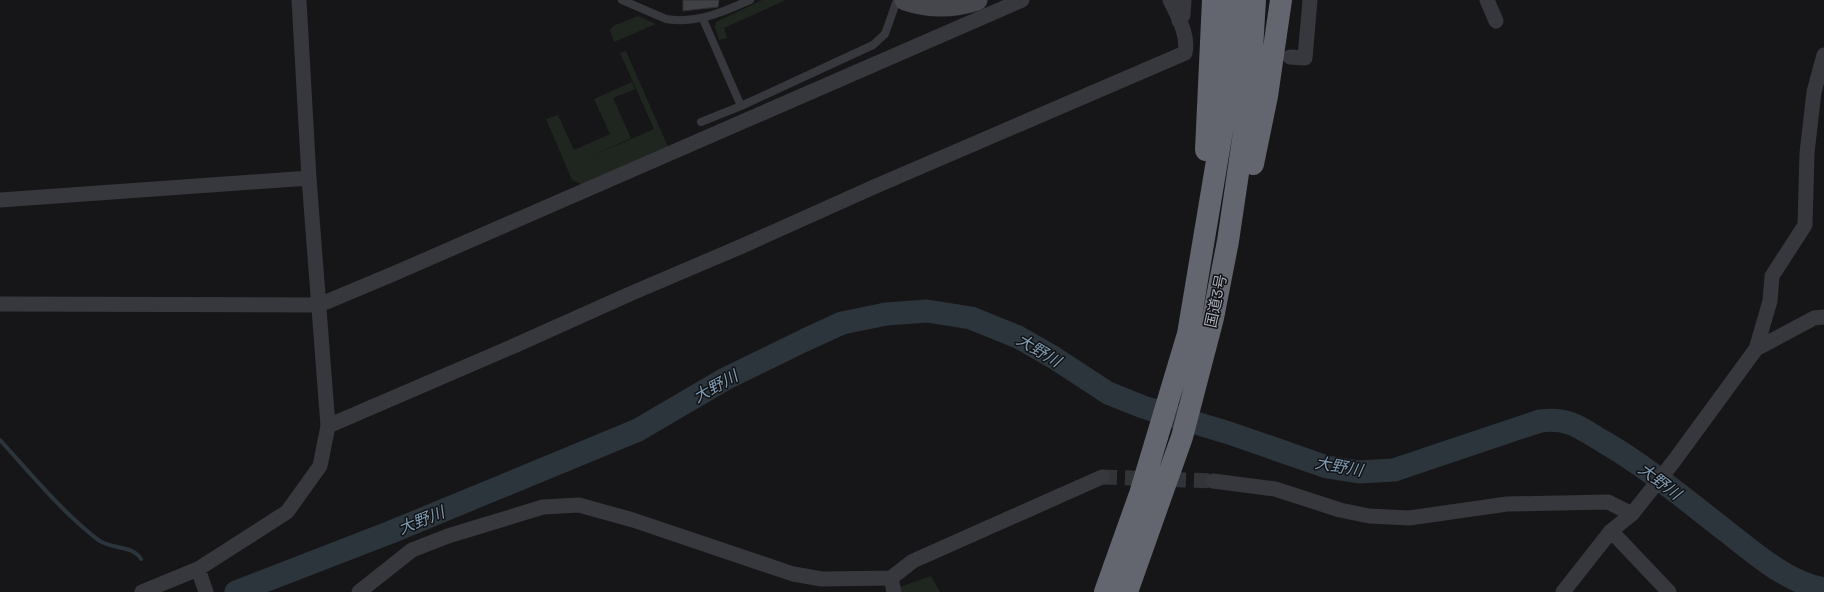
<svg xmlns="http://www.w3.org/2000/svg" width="1824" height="592" viewBox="0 0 1824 592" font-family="'Space Grotesk','Noto Sans JP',sans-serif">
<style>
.green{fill:#1e261f}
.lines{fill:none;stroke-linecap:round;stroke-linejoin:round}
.stream{stroke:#2c353c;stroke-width:4}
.river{stroke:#2c353c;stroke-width:23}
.building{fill:#404145;stroke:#303034}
.street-tunnel{stroke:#333438;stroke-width:15;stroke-dasharray:15 8;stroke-linecap:butt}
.lane{stroke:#37383d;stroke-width:8}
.street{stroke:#37383d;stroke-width:15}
.secondary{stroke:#45474d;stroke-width:21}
.highway{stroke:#63666e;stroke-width:22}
.labels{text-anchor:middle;stroke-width:3;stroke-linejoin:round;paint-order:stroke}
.street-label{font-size:15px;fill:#a8adb8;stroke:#111113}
.water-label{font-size:16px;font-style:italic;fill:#7f9bb3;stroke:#111113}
</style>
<rect width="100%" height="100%" fill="#161618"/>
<path class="green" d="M 762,0 L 786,0 L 724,28 L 727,38 L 719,40 L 715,27 L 716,22 Z
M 638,16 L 656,24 L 614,42 L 610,30 L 613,26 Z
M 626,51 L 668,147 L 581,184 L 572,180 L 546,119 L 558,115 L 574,150 L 610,134 L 594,99 L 632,82 L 635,89 L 613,98 L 631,138 L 594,155 L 654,129 L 620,53 Z
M 931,576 L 940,592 L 902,592 L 900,587 Z"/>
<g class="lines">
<path class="stream" d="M 0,440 C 31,474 61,511 97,539 C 110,550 132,544 141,559"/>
<path class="river" d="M 236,592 L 391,532 L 638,430 L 725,379 L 805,340 L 842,323 L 886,314 L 927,311 L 971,318 L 1018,337 L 1053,357 L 1108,393 L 1143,407 L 1229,433 L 1327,467 L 1359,472 L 1394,470 L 1540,421 C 1569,417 1580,428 1604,442 C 1647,467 1686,500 1726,531 C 1756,554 1786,582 1824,589"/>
</g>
<path class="building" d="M 683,0 L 719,0 L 718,7 L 683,11 Z"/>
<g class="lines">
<path class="street-tunnel" d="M 1102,477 L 1213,481"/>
<path class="lane" d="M 622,0 L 666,19 C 696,24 723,12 750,0
M 703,19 L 741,106 L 873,45 L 885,34 L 897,0
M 701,122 L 741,106"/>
<path class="street" d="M 1487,0 L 1496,21
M 1179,21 L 1183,15 L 1184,0
M 1290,57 L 1305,58 L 1310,0
M 0,200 L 309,178
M 0,304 L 319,305 L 393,274 L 1022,0
M 1756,349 L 1814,318 L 1824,317
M 328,426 L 516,345 L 632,293 L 740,247 L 876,186 L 1185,53 C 1189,35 1177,15 1170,0
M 1213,481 L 1275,489 L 1340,510 L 1369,516 L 1409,518 L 1507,504 L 1608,502 L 1632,514
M 1611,531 L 1669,592
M 198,569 L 206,592
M 891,578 L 894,592
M 142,592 L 198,569 L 287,512 L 320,466 L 328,426 L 309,178 L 299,0
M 359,592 L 412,550 L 448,536 L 543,507 L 579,505 L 633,520 L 793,574 L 822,579 L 891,578 L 913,561 L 1102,477
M 1563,592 L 1611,531 L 1632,514 L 1674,461 L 1756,349 L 1770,301 L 1772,276 L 1805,225 L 1807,153 L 1814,92 L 1824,55"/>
<path class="secondary" d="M 905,0 C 929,8 953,8 977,0"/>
<path class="highway" d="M 1206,150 L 1213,0
M 1253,164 L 1267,96 L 1281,0
M 1105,592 L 1140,494 L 1188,334 L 1227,101 L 1235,0
M 1127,592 L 1182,437 L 1213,318 L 1228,241 L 1249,99 L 1255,0"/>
</g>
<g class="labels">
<g class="street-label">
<text transform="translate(1216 301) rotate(-78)" y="5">国道3号</text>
</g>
<g class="water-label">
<text transform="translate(1039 350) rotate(31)" y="6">大野川</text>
<text transform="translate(715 386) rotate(-29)" y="6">大野川</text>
<text transform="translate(1339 466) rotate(10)" y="6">大野川</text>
<text transform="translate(1660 481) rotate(37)" y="6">大野川</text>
<text transform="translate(421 520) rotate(-22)" y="6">大野川</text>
</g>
</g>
</svg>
